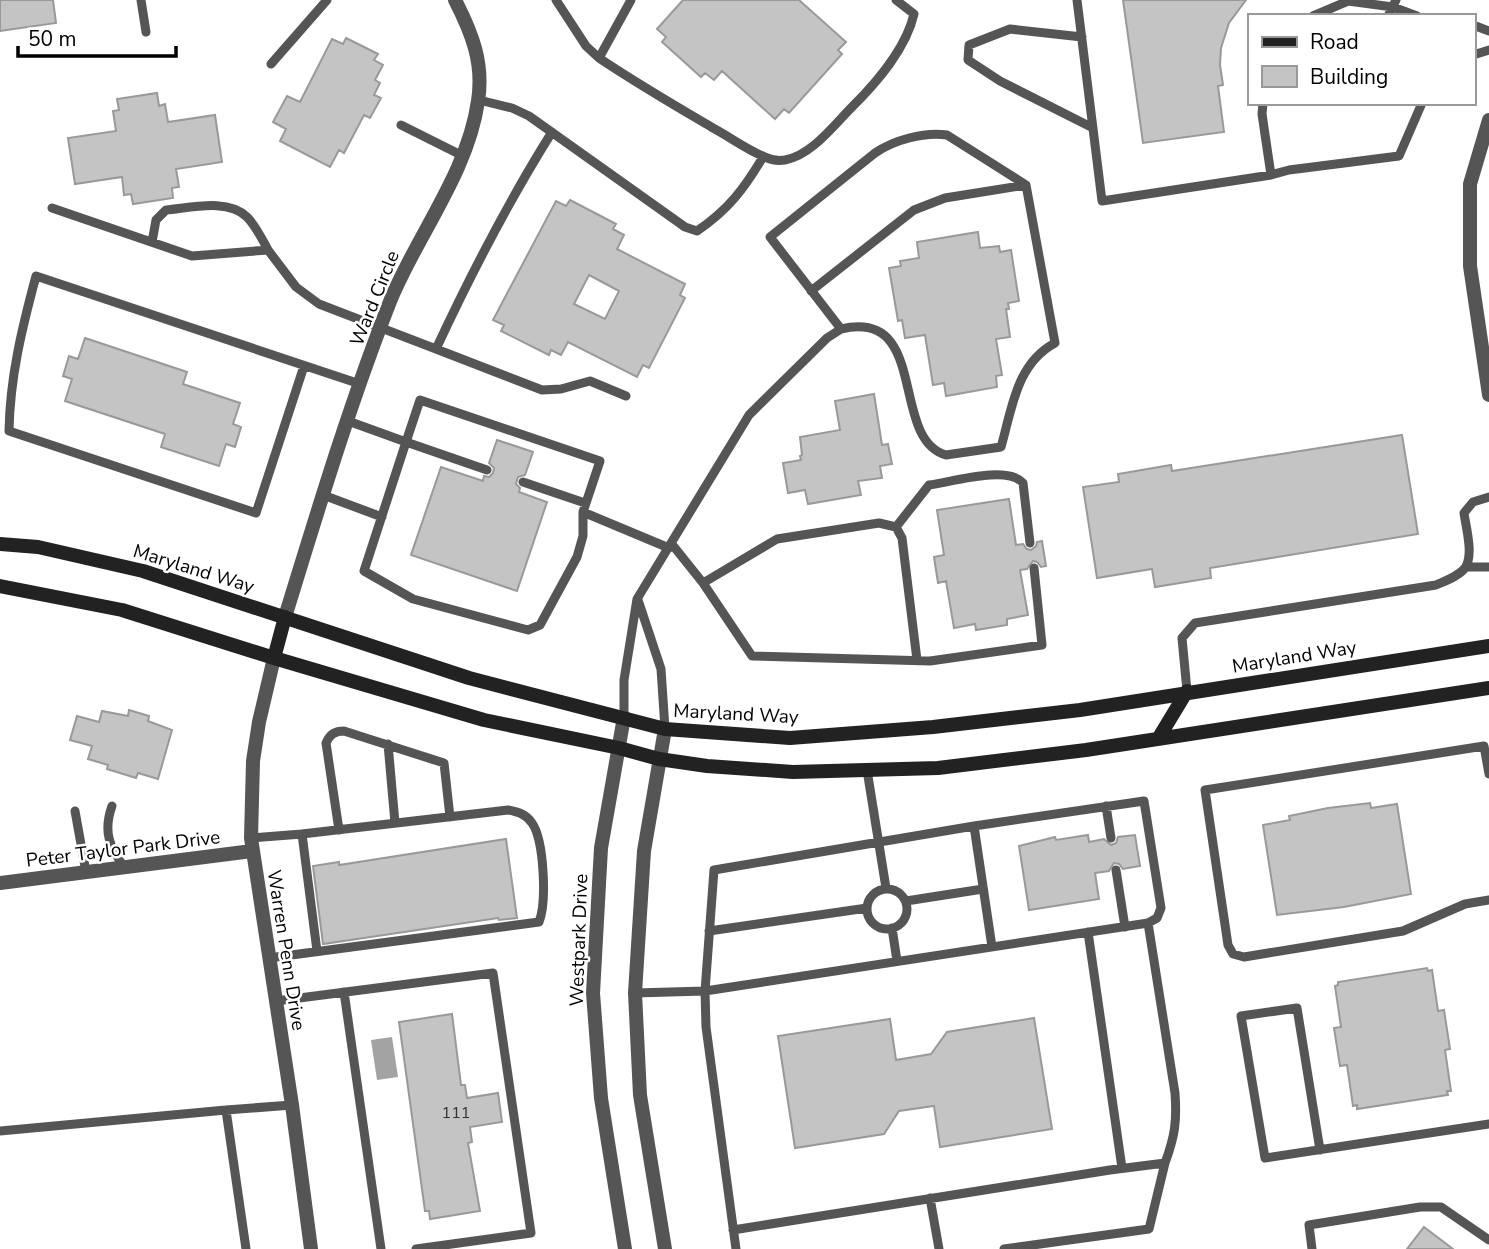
<svg xmlns="http://www.w3.org/2000/svg" width="1489" height="1249" viewBox="0 0 1489 1249" font-family="'Nunito Sans',sans-serif">
<style>
.water{fill:#a3a3a3}
.building{fill:#c4c4c4;stroke:#999;stroke-width:2;fill-rule:evenodd}
.lines{fill:none;stroke-linecap:round;stroke-linejoin:round}
.lane{stroke:#555;stroke-width:9}
.street{stroke:#555;stroke-width:14}
.secondary{stroke:#222;stroke-width:14}
.labels{text-anchor:middle;stroke-width:5;stroke-linejoin:round;paint-order:stroke}
.number-label{font-size:16px;fill:#313131}
.street-label{font-size:19px;fill:#000;stroke:#fff}
</style>
<rect width="100%" height="100%" fill="#fff"/>
<path class="water" d="M 392,1037 L 398,1077 L 377,1080 L 371,1040 Z"/>
<path class="building" d="M 0,0 L 53,0 L 56,23 L 0,31 Z
M 683,0 L 799,0 L 846,42 L 838,50 L 842,54 L 789,113 L 784,109 L 775,119 L 722,71 L 714,80 L 705,73 L 701,77 L 662,42 L 666,37 L 657,29 Z
M 1123,0 L 1246,0 L 1229,23 L 1221,48 L 1220,65 L 1223,85 L 1218,86 L 1224,132 L 1143,143 Z
M 346,38 L 378,54 L 374,60 L 383,65 L 375,80 L 380,83 L 374,95 L 381,98 L 370,118 L 364,115 L 344,153 L 339,150 L 330,167 L 280,141 L 286,129 L 273,122 L 287,96 L 300,102 L 332,39 L 343,44 Z
M 157,93 L 159,106 L 165,104 L 168,122 L 215,115 L 222,162 L 176,169 L 179,187 L 172,188 L 173,198 L 133,204 L 131,194 L 124,195 L 122,177 L 75,184 L 68,138 L 116,131 L 113,111 L 119,110 L 117,99 Z
M 570,200 L 616,224 L 613,229 L 624,235 L 617,249 L 685,284 L 680,295 L 685,298 L 649,368 L 643,365 L 637,377 L 568,342 L 561,355 L 551,350 L 549,355 L 501,331 L 504,325 L 493,320 L 556,201 L 566,206 ZM 589,275 L 619,291 L 605,319 L 574,304 Z
M 978,232 L 980,248 L 999,246 L 1000,252 L 1011,250 L 1019,301 L 1008,303 L 1009,309 L 1006,309 L 1010,337 L 996,339 L 1002,375 L 996,376 L 997,387 L 946,396 L 944,383 L 933,385 L 925,335 L 905,338 L 902,320 L 898,321 L 889,268 L 901,266 L 900,261 L 919,258 L 917,242 Z
M 85,338 L 187,372 L 183,384 L 240,403 L 233,424 L 241,427 L 235,447 L 226,444 L 219,466 L 161,447 L 165,434 L 65,401 L 72,379 L 63,376 L 69,356 L 78,359 Z
M 874,394 L 882,445 L 888,444 L 892,464 L 880,466 L 882,478 L 858,481 L 861,495 L 808,504 L 805,490 L 788,493 L 783,463 L 801,460 L 800,456 L 802,455 L 800,437 L 840,430 L 835,401 Z
M 1402,435 L 1418,534 L 1210,568 L 1211,578 L 1155,587 L 1152,569 L 1097,578 L 1083,487 L 1119,482 L 1118,474 L 1171,465 L 1172,471 Z
M 497,440 L 533,452 L 525,475 L 518,477 L 516,484 L 520,488 L 519,492 L 547,502 L 517,591 L 411,555 L 441,467 L 483,481 L 484,476 L 489,477 L 493,473 L 494,468 L 489,463 Z
M 1009,499 L 1016,545 L 1023,544 L 1027,549 L 1031,550 L 1036,546 L 1037,542 L 1042,541 L 1046,566 L 1041,567 L 1037,562 L 1033,561 L 1027,569 L 1020,570 L 1028,615 L 1007,619 L 1007,625 L 976,630 L 975,624 L 954,628 L 946,581 L 938,583 L 934,557 L 944,555 L 937,510 Z
M 129,710 L 149,716 L 148,721 L 172,730 L 158,779 L 138,773 L 136,778 L 107,769 L 108,765 L 88,759 L 92,746 L 70,740 L 77,716 L 99,722 L 102,711 L 128,716 Z
M 1370,803 L 1371,808 L 1397,804 L 1411,894 L 1344,907 L 1277,915 L 1263,825 L 1290,820 L 1289,816 L 1328,808 Z
M 1088,835 L 1089,842 L 1104,839 L 1111,845 L 1116,843 L 1118,837 L 1135,835 L 1140,866 L 1123,869 L 1119,864 L 1114,863 L 1109,871 L 1095,873 L 1099,899 L 1029,910 L 1019,846 L 1055,837 L 1056,840 Z
M 506,839 L 517,918 L 499,920 L 498,918 L 323,944 L 313,866 L 339,862 L 339,865 Z
M 1427,968 L 1428,971 L 1432,970 L 1438,1011 L 1444,1010 L 1450,1049 L 1445,1050 L 1451,1091 L 1447,1091 L 1448,1095 L 1357,1109 L 1357,1105 L 1353,1106 L 1347,1065 L 1340,1066 L 1334,1028 L 1341,1027 L 1335,986 L 1338,985 L 1338,982 Z
M 452,1014 L 461,1085 L 465,1085 L 467,1098 L 498,1093 L 502,1122 L 470,1127 L 472,1142 L 468,1143 L 480,1211 L 430,1219 L 429,1211 L 425,1211 L 399,1022 Z
M 1034,1018 L 1052,1129 L 940,1147 L 934,1106 L 899,1111 L 884,1134 L 795,1148 L 778,1036 L 890,1019 L 896,1060 L 931,1054 L 947,1032 Z
M 1424,1227 L 1453,1249 L 1407,1249 Z"/>
<g class="lines">
<path class="lane" d="M 141,0 L 146,32
M 556,0 L 586,46 L 599,58 C 636,83 674,105 713,128 C 730,137 747,150 765,157 C 771,160 778,161 785,160 C 812,155 834,125 852,107 C 877,82 906,49 914,14 L 896,0
M 1077,0 L 1102,201 L 1271,175 L 1289,170 L 1399,156 L 1422,103
M 1313,16 L 1348,1 L 1393,7 L 1417,16
M 1388,16 L 1396,0
M 1473,25 L 1489,31
M 1082,37 L 1010,29 L 969,45 L 968,60 L 1000,81 L 1093,128
M 1473,55 L 1489,50
M 599,58 L 631,0
M 271,64 L 327,0
M 479,100 L 512,108 L 529,116 L 685,227 L 697,231 C 728,210 744,189 763,157
M 1263,103 L 1262,114 L 1271,175
M 401,125 L 463,156
M 552,132 C 508,202 471,274 436,349 L 542,390 L 561,389 L 590,381 L 626,396
M 52,208 L 192,256 L 268,250 L 296,287 L 319,304 L 436,349
M 152,242 L 156,220 L 166,210 C 190,208 228,198 247,217 C 256,226 262,239 268,250
M 811,291 L 914,210 L 945,198 L 1026,185
M 304,366 L 256,513 L 9,431 C 10,377 22,328 36,276 L 360,384
M 348,421 L 406,442 L 364,571 L 413,599 L 528,630 L 540,625 L 577,557 L 583,536 L 583,512 L 600,461 L 420,400 L 406,442 L 487,470
M 523,482 L 585,503
M 323,495 L 382,517
M 583,512 L 669,548
M 896,527 L 902,538 L 917,660
M 671,543 L 703,583 L 752,656 L 930,661 L 1042,645 L 1034,568
M 1466,567 L 1489,567
M 703,583 L 777,539 L 879,523 L 896,527 L 929,485 C 952,482 1007,465 1023,483 L 1030,543
M 638,600 L 661,669 L 665,729
M 1187,691 L 1182,638 L 1195,623 L 1436,585 C 1445,581 1459,576 1465,568 C 1474,555 1466,528 1464,513 L 1473,502 L 1489,497
M 624,717 L 624,680 L 637,599 L 749,415 L 827,338 L 841,329 L 770,237 L 875,153 C 894,140 923,132 947,135 L 1026,185 L 1055,343 C 1016,364 1012,409 1001,447 L 946,455 C 889,439 930,308 841,329
M 388,744 L 395,823
M 867,770 L 886,888
M 1489,774 L 1484,746 L 1205,790 L 1228,945 L 1233,954 L 1244,957 L 1403,931 L 1465,904 L 1489,900
M 112,806 C 103,831 109,847 125,868
M 1106,806 L 1111,838
M 75,811 L 86,872
M 974,826 L 992,947
M 339,830 L 326,743 C 330,734 335,731 344,731 L 444,763 L 450,817
M 302,834 L 317,951
M 251,838 L 302,834 L 508,810 C 518,812 526,814 532,823 C 544,840 547,902 539,922 L 269,958
M 1116,870 L 1125,927
M867 909a20 20 0 1 1 40 0a20 20 0 1 1-40 0Z
M 906,901 L 983,889
M 892,928 L 897,961
M 709,931 L 867,908
M 1088,932 L 1122,1168
M 344,992 L 381,1249
M 635,993 L 705,991 L 1148,923 L 1157,918 L 1161,908 L 1144,801 L 974,826 L 714,870 L 705,991 L 706,1027 L 736,1249
M 276,1001 L 493,973 L 531,1233 L 416,1249
M 0,1131 L 226,1110
M 1320,1150 L 1297,1008 L 1241,1016 L 1265,1158 L 1489,1124
M 930,1198 L 939,1249
M 733,1230 L 1110,1170 L 1165,1163 C 1175,1136 1177,1121 1175,1093 L 1148,923
M 246,1249 L 226,1110 L 292,1105
M 1004,1249 L 1149,1229 L 1165,1163
M 1312,1249 L 1309,1225 L 1420,1207 L 1441,1207 L 1489,1240"/>
<path class="street" d="M 1489,120 L 1470,184 L 1470,266 L 1489,395
M 285,617 C 318,510 350,403 391,299 C 418,234 468,172 478,101 C 484,63 472,33 455,0
M 274,658 L 259,722 L 253,761 L 251,838 L 292,1105 L 311,1249
M 624,717 L 601,848 L 593,993 L 601,1098 L 625,1249
M 665,729 L 644,851 L 635,993 L 640,1095 L 665,1249
M 0,883 L 252,851"/>
<path class="secondary" d="M 0,544 L 38,547 L 143,571 L 469,678 L 665,729 L 790,738 L 933,727 L 1080,710 L 1489,646
M 0,586 L 122,610 L 274,658 L 484,720 L 619,748 L 659,759 L 707,766 L 793,772 L 938,768 L 1086,750 L 1489,688
M 274,658 L 285,617
M 1158,739 L 1187,691"/>
</g>
<g class="labels">
<g class="number-label">
<text x="456" y="1118">111</text>
</g>
<g class="street-label">
<text transform="translate(374 298) rotate(-68)" y="7">Ward Circle</text>
<text transform="translate(194 568) rotate(17)" y="7">Maryland Way</text>
<text transform="translate(1294 656) rotate(-9)" y="7">Maryland Way</text>
<text transform="translate(736 713) rotate(3)" y="7">Maryland Way</text>
<text transform="translate(123 848) rotate(-7)" y="7">Peter Taylor Park Drive</text>
<text transform="translate(578 940) rotate(-88)" y="7">Westpark Drive</text>
<text transform="translate(287 950) rotate(81)" y="7">Warren Penn Drive</text>
</g>
</g>
<rect x="1248" y="14" width="228" height="91" fill="#ffffff" stroke="#999999" stroke-width="2"/>
<rect x="1262" y="37" width="35" height="10" fill="#222222" stroke="#999999" stroke-width="2"/>
<text x="1310" y="49" font-size="21" fill="#000000">Road</text>
<rect x="1262" y="66" width="35" height="21" fill="#c4c4c4" stroke="#999999" stroke-width="2"/>
<text x="1310" y="84" font-size="21" fill="#000000">Building</text>
<path d="M18 46v10h158v-10" fill="none" stroke="#000000" stroke-width="3.5"/>
<text x="28" y="46" font-size="21" fill="#000000" stroke="#ffffff" stroke-width="5" paint-order="stroke">50 m</text>
</svg>
